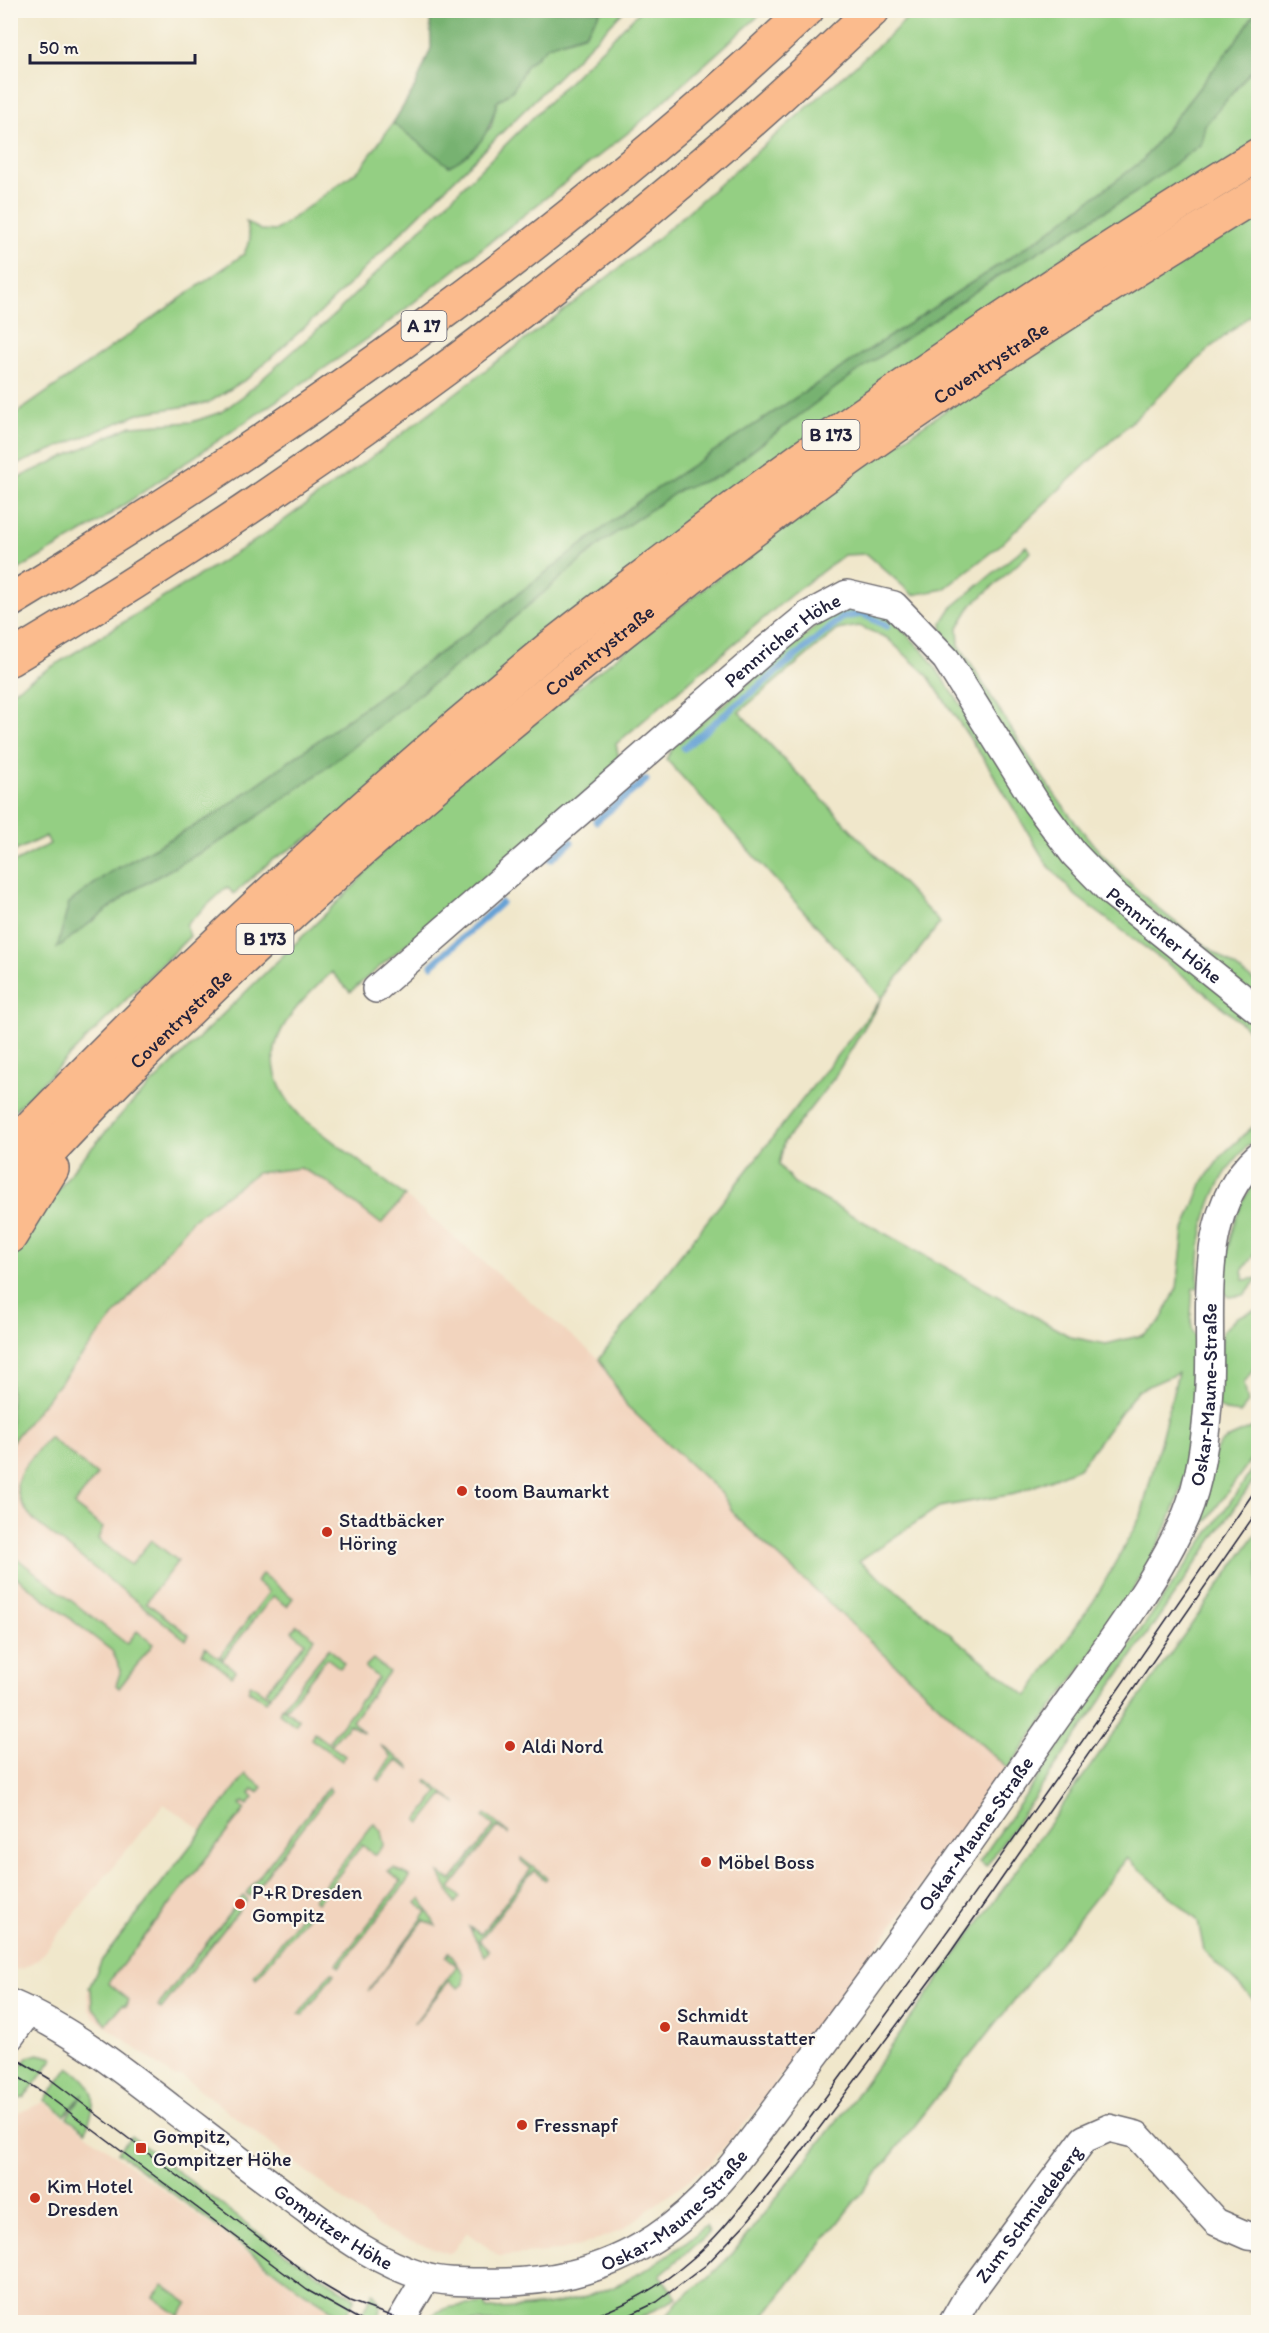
<svg xmlns="http://www.w3.org/2000/svg" width="1269" height="2333" viewBox="0 0 1269 2333" font-family="Itim,sans-serif">
<style>
.built{fill:#f2d4be}
.green{fill:#94cf83;stroke:#5b785f;stroke-width:1.5;fill-rule:evenodd}
.forest{fill:#77b271;stroke:#4c6a56;stroke-width:1.5}
.lines{fill:none;stroke-linecap:round;stroke-linejoin:round}
.stream{stroke:#65a1d5;stroke-width:7}
.minor-casing{stroke:#6a676d;stroke-width:30}
.highway-casing{stroke:#6a676d;stroke-width:36}
.minor{stroke:#fff;stroke-width:27}
.highway{stroke:#fbbb8d;stroke-width:33}
.tram{stroke:#22223b;stroke-width:1.5}
.poi-dot{fill:#c8321e;stroke:#fbf7ec;stroke-width:2}
.labels{text-anchor:middle;stroke-width:4.5;stroke-linejoin:round;paint-order:stroke}
.shield{fill:#fbf7ec;stroke:#636270;stroke-width:1.5}
.shield-label{font-size:18px;font-weight:bold;fill:#22223b}
.street-label{font-size:20px;fill:#22223b;stroke:#fbf7ec}
.poi-label{font-size:20px;fill:#22223b;stroke:#fbf7ec;text-anchor:start}
</style>
<rect width="100%" height="100%" fill="#fbf7ec"/>
<filter id="ink" filterUnits="userSpaceOnUse"><feTurbulence type="fractalNoise" baseFrequency=".0167" numOctaves="2"/><feDisplacementMap in="SourceGraphic" scale="12" xChannelSelector="R" yChannelSelector="G"/><feConvolveMatrix kernelMatrix="1 2 1 2 8 2 1 2 1" color-interpolation-filters="sRGB"/></filter>
<filter id="wash" filterUnits="userSpaceOnUse"><feTurbulence type="fractalNoise" baseFrequency=".008" numOctaves="4" result="noise"/><feDisplacementMap in="SourceGraphic" scale="24" xChannelSelector="R" yChannelSelector="G"/><feGaussianBlur stdDeviation="1.35" result="paint"/><feColorMatrix in="noise" values="0 0 0 0 0 0 0 0 0 0 0 0 0 0 0 0 0 1.4 0 .05"/><feComposite in="paint" operator="in"/></filter>
<g filter="url(#wash)">
<rect width="100%" height="100%" fill="#f0e7cb"/>
<path class="built" d="M 300,1168 L 324,1180 L 381,1224 L 405,1196 L 599,1359 L 627,1406 L 722,1494 L 736,1517 L 1008,1769 L 753,2114 L 708,2165 L 622,2230 L 577,2247 L 558,2251 L 499,2256 L 467,2232 L 451,2254 L 403,2238 L 377,2226 L 182,2076 L 174,2077 L 94,2017 L 89,2010 L 87,1994 L 102,1960 L 203,1831 L 164,1804 L 39,1958 L 23,1969 L 11,1970 L 11,1443 L 193,1219 L 257,1173 Z
M 44,2102 L 302,2293 L 332,2312 L 334,2322 L 11,2322 L 11,2116 Z"/>
<path class="green" d="M 641,10 L 764,11 L 634,128 L 370,337 L 93,526 L 11,574 L 11,481 L 131,426 L 192,422 L 221,412 L 243,396 L 336,313 Z
M 601,11 L 624,11 L 318,315 L 250,377 L 208,403 L 141,413 L 11,467 L 10,418 L 244,254 L 250,239 L 246,222 L 261,230 L 275,231 L 361,168 L 393,123 L 449,166 L 491,127 L 497,102 L 512,91 L 526,66 L 548,46 L 585,34 Z
M 914,11 L 1256,11 L 1242,33 L 1142,161 L 1040,238 L 644,497 L 466,634 L 216,814 L 109,873 L 69,903 L 58,947 L 132,891 L 233,834 L 322,771 L 483,644 L 604,541 L 681,489 L 719,476 L 851,376 L 998,276 L 1135,193 L 1201,144 L 1205,125 L 1258,63 L 1258,141 L 312,836 L 272,860 L 234,894 L 227,887 L 186,925 L 190,936 L 11,1114 L 11,864 L 50,844 L 46,836 L 11,853 L 11,692 L 258,539 L 373,456 L 652,243 L 889,36 Z
M 1258,209 L 1258,309 L 1209,349 L 999,546 L 944,589 L 913,595 L 867,554 L 844,555 L 791,595 L 616,744 L 620,763 L 350,992 L 332,972 C 284,1016 246,1057 301,1117 L 405,1196 L 381,1224 L 324,1180 L 300,1168 L 257,1173 L 193,1219 L 11,1443 L 10,1258 L 16,1249 L 74,1168 L 126,1109 L 354,886 L 393,840 L 473,770 L 828,491 L 1013,364 Z
M 1026,546 L 1031,552 L 971,606 L 958,627 L 959,645 C 1006,719 1050,799 1110,863 C 1153,910 1208,946 1258,984 L 1258,999 L 1090,859 L 943,641 L 942,622 L 951,608 Z
M 853,603 L 887,614 L 926,654 L 1020,791 L 1258,1023 L 1258,1041 L 1254,1034 L 1197,986 L 1076,896 L 1046,863 L 989,767 L 928,676 L 887,638 L 859,626 L 837,630 L 739,712 L 940,923 L 882,998 L 834,1078 L 784,1142 L 779,1165 L 794,1183 L 1071,1337 L 1106,1344 L 1143,1335 L 1160,1322 L 1177,1288 L 1184,1230 L 1203,1181 L 1223,1154 L 1258,1122 L 1258,1137 C 1211,1175 1197,1230 1198,1288 L 1193,1288 C 1192,1307 1187,1329 1199,1345 C 1197,1390 1197,1437 1184,1481 C 1154,1581 1068,1684 1008,1769 L 736,1517 L 722,1494 L 627,1406 L 599,1359 L 882,998 L 666,759 L 674,746 L 834,611 ZM 1178,1373 L 1141,1516 L 1095,1599 L 1027,1696 L 859,1561 L 939,1507 L 1015,1494 L 1079,1468 L 1137,1391 Z
M 1258,1177 L 1258,1249 L 1242,1271 L 1244,1280 L 1258,1278 L 1244,1295 L 1229,1297 L 1221,1289 L 1220,1283 C 1229,1245 1234,1208 1258,1177 Z
M 1258,1309 L 1258,1362 L 1244,1383 L 1248,1403 L 1240,1413 L 1225,1411 L 1218,1406 L 1222,1332 L 1237,1317 Z
M 1258,1423 L 1258,1450 L 1170,1571 L 1217,1448 C 1227,1434 1246,1434 1258,1423 Z
M 49,1437 L 97,1475 L 74,1505 L 103,1528 L 98,1539 L 131,1565 L 151,1540 L 178,1561 L 146,1602 L 189,1635 L 186,1640 L 37,1523 C 0,1485 21,1471 49,1437 Z
M 1258,1462 L 1258,1474 L 986,1867 L 979,1862 Z
M 1258,1531 L 1258,2004 L 1204,1951 L 1198,1921 L 1127,1858 L 759,2322 L 663,2322 L 678,2301 L 708,2278 L 733,2253 L 846,2109 Z
M 10,1553 L 127,1644 L 137,1631 L 153,1644 L 119,1688 L 116,1685 L 121,1670 L 112,1651 L 11,1573 Z
M 262,1574 L 293,1598 L 287,1606 L 273,1596 L 223,1659 L 220,1656 L 269,1592 L 256,1581 Z
M 297,1625 L 315,1638 L 270,1696 L 266,1691 L 305,1642 L 292,1631 Z
M 205,1647 L 236,1671 L 232,1676 L 202,1654 Z
M 329,1648 L 344,1663 L 340,1668 L 327,1658 L 286,1709 L 283,1706 Z
M 373,1659 L 389,1672 L 352,1721 L 364,1733 L 349,1724 L 332,1744 L 329,1741 L 378,1678 L 365,1667 Z
M 251,1684 L 269,1697 L 266,1702 L 248,1690 Z
M 282,1707 L 299,1720 L 295,1725 L 279,1713 Z
M 314,1733 L 345,1756 L 342,1761 L 311,1739 Z
M 380,1745 L 410,1767 L 410,1769 L 396,1760 L 380,1781 L 377,1779 L 391,1757 Z
M 246,1774 L 262,1787 L 258,1792 L 253,1789 L 250,1793 L 254,1797 L 248,1805 L 243,1802 L 240,1805 L 245,1809 L 108,1983 L 129,2000 L 125,2006 L 122,2005 L 107,2024 L 92,2007 L 91,1989 L 89,1988 L 102,1960 Z
M 427,1780 L 457,1804 L 443,1795 L 421,1823 L 417,1820 L 438,1792 L 426,1782 Z
M 329,1787 L 331,1791 L 250,1896 L 246,1893 Z
M 485,1814 L 510,1834 L 497,1827 L 450,1888 L 460,1897 L 455,1903 L 439,1873 L 452,1880 L 494,1826 L 483,1817 Z
M 374,1823 L 381,1831 L 384,1845 L 375,1855 L 362,1845 L 317,1903 L 313,1900 Z
M 521,1858 L 547,1878 L 545,1880 L 534,1871 L 528,1877 L 479,1941 L 489,1951 L 485,1956 L 469,1927 L 481,1934 L 531,1869 L 521,1861 Z
M 394,1868 L 409,1876 L 408,1880 L 339,1967 L 337,1964 L 401,1882 L 388,1871 Z
M 243,1896 L 247,1900 L 161,2009 L 158,2006 Z
M 421,1898 L 436,1926 L 424,1920 L 368,1991 L 427,1912 L 416,1903 Z
M 304,1912 L 308,1915 L 256,1979 L 254,1976 Z
M 449,1952 L 464,1974 L 464,1984 L 459,1988 L 449,1981 L 413,2025 L 457,1966 L 446,1957 Z
M 331,1972 L 334,1974 L 303,2015 L 299,2014 Z
M 38,2054 L 54,2058 L 24,2098 L 11,2100 L 11,2077 L 29,2057 Z
M 69,2067 C 99,2088 97,2099 86,2131 L 67,2117 L 84,2093 L 65,2115 L 45,2100 Z
M 131,2136 L 285,2253 L 355,2298 L 345,2318 L 303,2292 L 118,2152 Z
M 706,2226 L 709,2233 L 660,2275 L 677,2298 L 633,2322 L 423,2322 C 440,2305 462,2305 485,2304 L 486,2309 C 582,2309 632,2286 706,2226 Z
M 163,2285 L 188,2303 L 179,2316 L 153,2297 Z
M 373,2292 L 380,2304 L 379,2322 L 358,2322 Z"/>
<path class="forest" d="M 430,11 L 430,10 L 601,11 L 585,34 L 548,46 L 526,66 L 512,91 L 497,102 C 489,133 479,152 449,166 L 393,123 L 415,87 L 431,48 Z
M 1256,11 L 1258,11 L 1258,63 L 1205,125 L 1201,144 L 1135,193 L 998,276 L 851,376 L 719,476 L 681,489 L 604,541 L 483,644 L 322,771 L 233,834 L 132,891 L 57,948 L 69,903 L 109,873 L 216,814 L 466,634 L 644,497 L 1040,238 L 1142,161 L 1242,33 Z"/>
<g class="lines">
<path class="stream" d="M 684,748 L 843,617 L 863,614 L 887,626
M 596,821 L 646,780
M 551,859 L 571,842
M 432,965 L 501,903"/>
</g>
</g>
<g filter="url(#ink)">
<g class="lines">
<g class="minor-casing">
<g id="minor">
<path id="s1" d="M 376,989 L 763,652 L 808,615 L 847,594 L 894,605 L 946,659 L 1036,803 L 1074,854 L 1113,894 L 1258,1010"/>
<path id="s2" d="M 10,2003 C 69,2028 121,2069 171,2108 C 217,2143 262,2178 308,2211 C 344,2237 379,2263 422,2276 C 441,2282 462,2282 482,2282 C 545,2284 601,2273 655,2238 C 714,2200 754,2136 796,2081 C 881,1968 963,1853 1044,1736 C 1090,1669 1154,1589 1186,1515 C 1202,1477 1207,1428 1209,1386 C 1213,1311 1195,1212 1258,1156"/>
<path d="M 10,2037 L 29,2011"/>
<path d="M 400,2322 L 426,2278"/>
<path id="s3" d="M 953,2322 L 968,2296 L 1084,2139 L 1109,2128 L 1137,2135 L 1216,2222 L 1248,2236 L 1258,2237"/>
</g>
</g>
<g class="highway-casing">
<g id="highway">
<path d="M 10,601 C 293,430 566,237 807,10"/>
<path d="M 10,659 C 320,474 611,259 873,10"/>
<path d="M 10,1149 C 181,971 362,802 552,646 C 592,614 633,584 674,553 C 861,409 1057,279 1258,155"/>
<path id="s4" d="M 10,1193 C 51,1150 91,1106 133,1065 C 342,857 570,666 807,490 C 952,383 1105,288 1258,194"/>
<path d="M 10,1237 L 52,1169"/>
</g>
</g>
<use href="#minor" class="minor"/>
<use href="#highway" class="highway"/>
<path class="tram" d="M 10,2055 L 50,2079 L 318,2282 L 350,2301 L 407,2322
M 10,2072 L 41,2091 L 307,2290 L 364,2322
M 573,2322 C 617,2311 659,2288 693,2258 C 718,2237 739,2209 759,2184 C 799,2134 837,2082 875,2030 C 1007,1852 1133,1669 1258,1486
M 615,2322 L 657,2302 L 706,2265 L 747,2222 L 779,2182 L 941,1966 L 1258,1510"/>
</g>
</g>
<g class="poi-dot">
<circle cx="462" cy="1491" r="6"/>
<circle cx="327" cy="1532" r="6"/>
<circle cx="510" cy="1746" r="6"/>
<circle cx="706" cy="1862" r="6"/>
<circle cx="240" cy="1904" r="6"/>
<circle cx="665" cy="2027" r="6"/>
<circle cx="522" cy="2125" r="6"/>
<rect x="135" y="2142" width="12" height="12" rx="3"/>
<circle cx="35" cy="2198" r="6"/>
</g>
<g class="labels">
<g class="shield">
<rect x="401.5" y="311" width="45" height="30" rx="4.5"/>
<rect x="802.5" y="420" width="57" height="30" rx="4.5"/>
<rect x="236.5" y="924" width="57" height="30" rx="4.5"/>
</g>
<g class="shield-label">
<text x="424" y="332">A 17</text>
<text x="831" y="441">B 173</text>
<text x="265" y="945">B 173</text>
</g>
<g class="street-label">
<text dy="7" stroke="none"><textPath href="#s4" startOffset="1288">Coventrystraße</textPath></text>
<text dy="7" stroke="none"><textPath href="#s1" startOffset="536">Pennricher Höhe</textPath></text>
<text dy="7" stroke="none"><textPath href="#s4" startOffset="802">Coventrystraße</textPath></text>
<text dy="7" stroke="none"><textPath href="#s1" startOffset="1094">Pennricher Höhe</textPath></text>
<text dy="7" stroke="none"><textPath href="#s4" startOffset="244">Coventrystraße</textPath></text>
<text dy="7" stroke="none"><textPath href="#s2" startOffset="1761">Oskar-Maune-Straße</textPath></text>
<text dy="7" stroke="none"><textPath href="#s2" startOffset="1256">Oskar-Maune-Straße</textPath></text>
<text dy="7" stroke="none"><textPath href="#s2" startOffset="770">Oskar-Maune-Straße</textPath></text>
<text dy="7" stroke="none"><textPath href="#s3" startOffset="132">Zum Schmiedeberg</textPath></text>
<text dy="7" stroke="none"><textPath href="#s2" startOffset="394">Gompitzer Höhe</textPath></text>
</g>
<g class="poi-label">
<text x="474" y="1498">toom Baumarkt</text>
<text x="339" y="1527">Stadtbäcker<tspan x="339" dy="23">Höring</tspan></text>
<text x="522" y="1753">Aldi Nord</text>
<text x="718" y="1869">Möbel Boss</text>
<text x="252" y="1899">P+R Dresden<tspan x="252" dy="23">Gompitz</tspan></text>
<text x="677" y="2022">Schmidt<tspan x="677" dy="23">Raumausstatter</tspan></text>
<text x="534" y="2132">Fressnapf</text>
<text x="153" y="2143">Gompitz,<tspan x="153" dy="23">Gompitzer Höhe</tspan></text>
<text x="47" y="2193">Kim Hotel<tspan x="47" dy="23">Dresden</tspan></text>
</g>
</g>
<rect width="1269" height="2333" fill="none" stroke="#fbf7ec" stroke-width="36"/>
<path d="M30 54v9h165v-9" fill="none" stroke="#22223b" stroke-width="3"/>
<text x="39" y="54" font-size="18" fill="#22223b" stroke="#fbf7ec" stroke-width="4.5" paint-order="stroke">50 m</text>
</svg>
